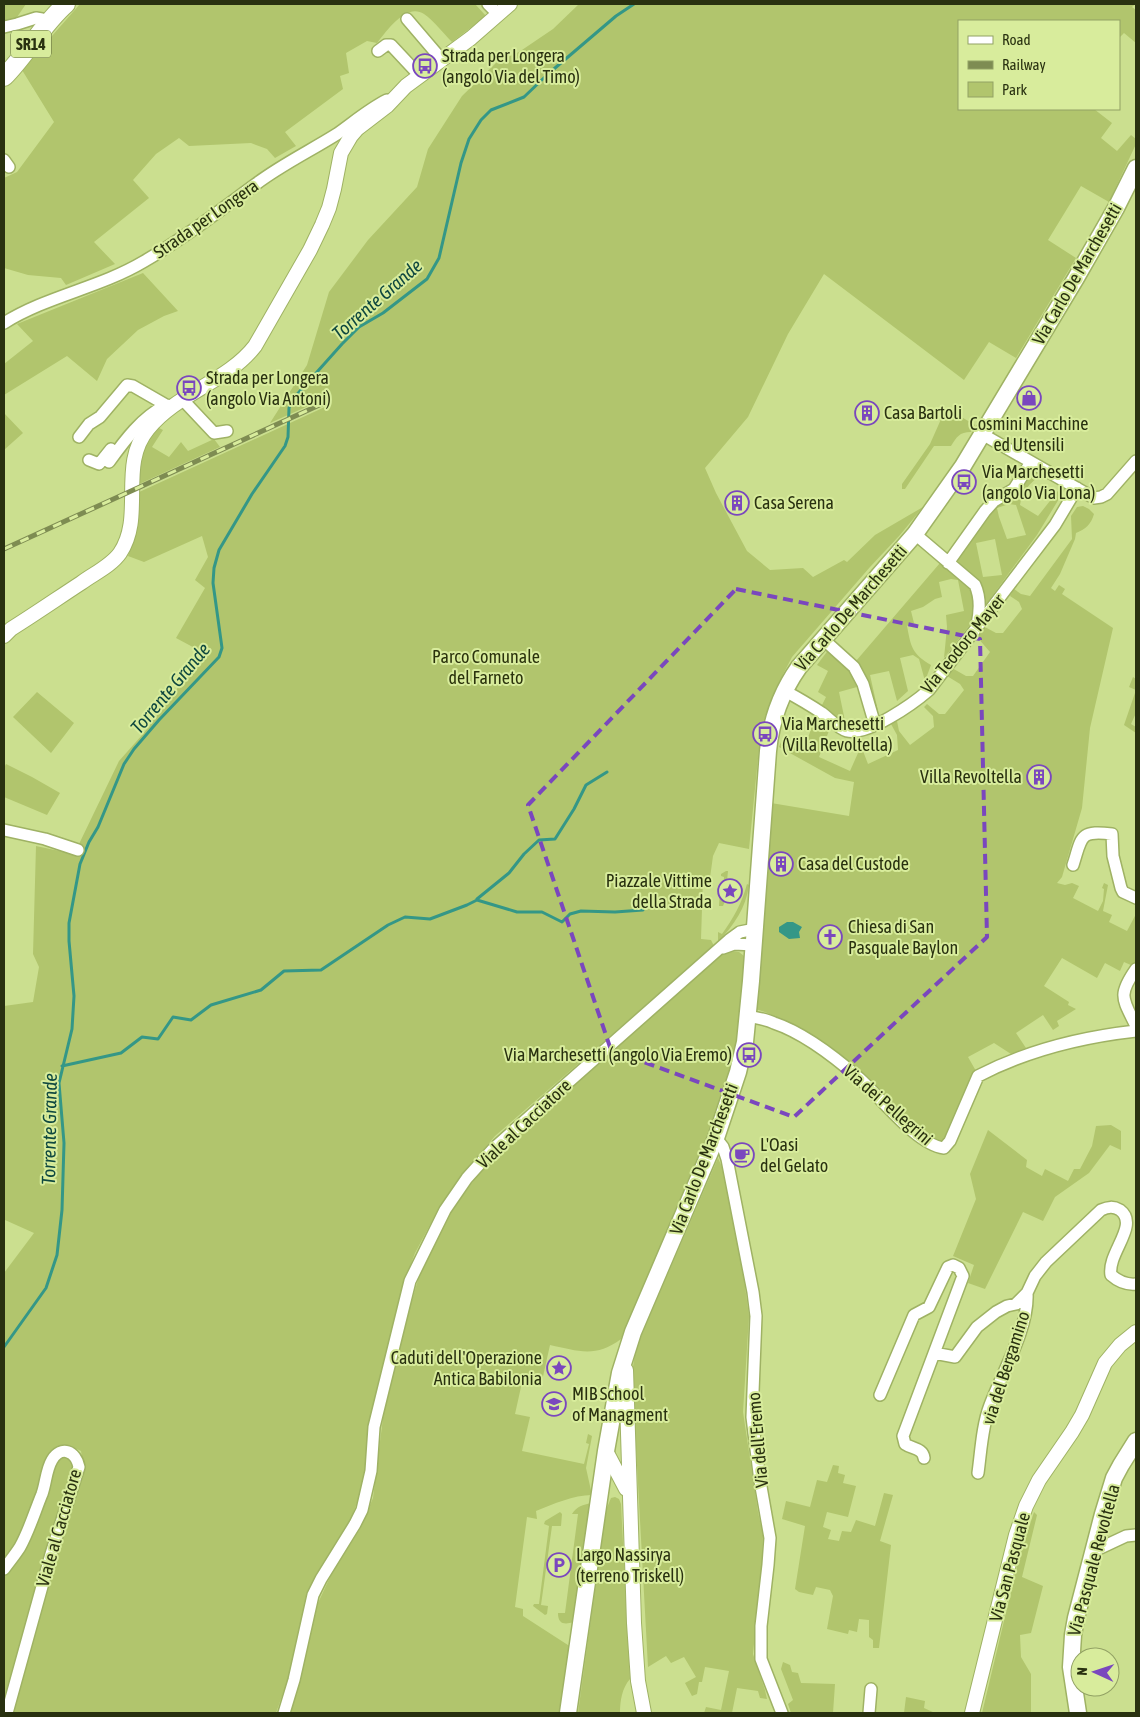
<svg xmlns="http://www.w3.org/2000/svg" width="1140" height="1717" viewBox="0 0 1140 1717" font-family="'Asap Condensed',sans-serif">
<style>
.green{fill:#b1c56d;fill-rule:evenodd}
.water{fill:#349787}
.lines{fill:none;stroke-linecap:round;stroke-linejoin:round}
.stream{stroke:#349787;stroke-width:3}
.minor-casing{stroke:#9fb264;stroke-width:14}
.tertiary-casing{stroke:#9fb264;stroke-width:16}
.secondary-casing{stroke:#9fb264;stroke-width:19}
.primary-casing{stroke:#9fb264;stroke-width:20}
.minor{stroke:#fff;stroke-width:11}
.tertiary{stroke:#fff;stroke-width:14}
.secondary{stroke:#fff;stroke-width:16}
.primary{stroke:#fff;stroke-width:18}
.rail-casing{stroke:#7e8c52;stroke-width:5}
.rail{stroke:#d8ec9c;stroke-width:3;stroke-dasharray:9;stroke-linecap:butt}
.marked{fill:none;stroke:#7a47be;stroke-width:4;stroke-dasharray:10 6;stroke-linejoin:round}
.labels{text-anchor:middle;stroke-width:4;stroke-linejoin:round;paint-order:stroke}
.shield{fill:#d8ec9c;stroke:#5e693a;stroke-width:1}
.shield-label{font-size:16px;font-weight:bold;fill:#293110}
.poi-label{font-size:18px;fill:#293110;stroke:#d8ec9c;text-anchor:start}
.street-label{font-size:18px;fill:#293110;stroke:#d8ec9c}
.park-label{font-size:18px;fill:#2a320c;stroke:#d8ec9c}
.water-label{font-size:19px;font-style:italic;fill:#0f483f;stroke:#d8ec9c}
</style>
<rect width="100%" height="100%" fill="#cbdf8f"/>
<path class="green" d="M 4,4 L 26,4 L 15,20 L 4,20 Z
M 80,4 L 475,4 L 486,16 L 452,42 C 443,33 434,21 424,14 C 406,2 386,32 377,43 L 367,41 L 346,53 L 349,73 L 340,76 L 343,89 L 285,132 L 296,146 L 275,158 L 267,149 L 251,143 L 189,146 L 179,138 L 156,154 L 133,180 L 149,198 L 94,242 L 115,264 L 66,285 L 61,278 L 28,275 L 4,268 L 4,178 L 17,172 L 54,122 L 22,70 Z
M 579,4 L 1135,4 L 1132,7 L 1136,10 L 1136,43 L 1124,33 L 1119,38 L 1119,21 L 959,21 L 959,109 L 1094,109 L 1112,123 L 1101,138 L 1117,151 L 1131,135 L 1136,139 L 1136,144 L 1109,202 L 1081,186 L 1048,240 L 1076,258 L 1016,358 L 989,342 L 964,380 L 824,274 L 788,334 L 748,417 L 705,468 L 716,493 L 747,551 L 770,570 L 803,568 L 813,577 L 844,560 L 847,562 L 875,535 L 923,507 L 900,535 L 870,567 L 792,657 L 776,688 L 761,728 L 749,849 L 719,843 L 713,856 L 710,878 L 703,878 L 701,939 L 711,940 L 714,946 L 495,1136 L 461,1176 L 438,1210 L 415,1253 L 404,1283 L 371,1419 L 366,1468 L 361,1492 L 349,1524 L 307,1592 L 288,1679 L 276,1713 L 11,1713 L 83,1463 L 81,1451 L 70,1446 L 56,1447 L 48,1455 L 36,1493 L 16,1542 L 4,1560 L 4,1273 L 34,1233 L 5,1220 L 4,1216 L 4,1006 L 33,1002 L 39,967 L 33,954 L 36,846 L 69,853 L 79,844 L 119,761 L 143,734 L 204,653 L 176,638 L 205,588 L 195,580 L 208,557 L 202,536 L 144,562 L 128,556 C 136,536 137,515 137,493 L 327,406 L 324,399 L 270,423 L 307,365 L 329,292 L 368,240 L 417,187 L 428,149 L 462,96 L 497,62 L 519,52 L 553,29 Z
M 143,273 L 178,311 L 164,316 L 138,330 L 107,359 L 97,381 L 67,356 L 4,395 L 4,364 L 33,341 L 17,324 Z
M 946,408 L 975,425 L 971,432 C 959,432 957,437 951,446 L 934,446 L 905,489 L 902,489 L 902,484 L 930,444 Z
M 4,413 L 23,433 L 4,450 Z
M 155,426 L 163,430 L 152,447 L 169,457 L 181,442 L 188,451 L 214,439 L 220,447 L 137,485 L 140,457 Z
M 1033,471 L 1040,475 C 1030,484 1022,490 1020,505 L 1038,516 L 1061,487 L 1065,489 L 1037,535 L 984,607 C 981,579 977,578 956,562 L 994,509 L 1003,502 L 1017,496 ZM 1009,504 L 1016,505 L 1026,535 L 1007,539 L 999,517 L 997,508 ZM 995,539 L 1002,575 L 983,577 L 976,543 Z
M 1083,506 L 1089,509 L 1094,514 C 1091,525 1085,529 1076,533 L 1075,539 L 1060,574 L 1051,588 L 1055,591 L 1059,585 L 1065,589 L 1062,594 L 1113,628 L 1090,728 L 1082,808 L 1062,877 L 1057,883 L 1065,885 L 1072,883 L 1079,886 L 1073,898 L 1098,911 L 1103,901 L 1104,889 L 1102,888 L 1104,883 L 1108,885 L 1103,911 L 1112,915 L 1109,922 L 1127,931 L 1136,914 L 1136,962 L 1133,966 L 1124,962 L 1120,971 L 1105,963 L 1097,978 L 1062,958 L 1044,986 L 1069,1002 L 1068,1005 L 1076,1009 L 1057,1021 L 1059,1026 L 1053,1030 L 1043,1015 L 1016,1033 L 1026,1048 L 1011,1054 L 994,1043 L 968,1057 L 976,1071 L 946,1140 L 939,1143 L 932,1140 L 824,1042 C 799,1034 780,1015 755,1009 L 771,803 L 849,816 L 854,782 L 835,778 L 779,747 L 783,737 L 805,747 L 815,717 L 830,728 L 819,757 L 850,771 L 858,753 L 863,751 L 868,764 L 898,750 L 897,735 L 891,724 L 897,721 L 899,731 L 910,745 L 934,727 L 933,716 L 924,707 L 927,704 L 939,714 L 945,714 L 964,690 L 960,684 L 947,676 L 952,668 L 966,676 L 973,676 L 990,652 L 977,637 L 983,626 L 996,633 L 1003,633 L 1022,609 L 1019,602 L 1010,596 L 1014,589 L 1021,594 L 1030,596 L 1072,539 L 1071,516 L 1077,507 Z
M 940,563 L 971,587 L 974,599 L 972,622 L 944,658 L 947,627 L 946,615 L 964,611 L 958,580 L 951,579 L 939,582 L 942,597 L 935,599 L 923,607 L 911,611 L 914,623 L 907,626 C 911,647 912,654 931,665 L 925,681 L 919,659 L 913,655 L 900,658 L 908,691 L 897,701 L 889,671 L 870,675 L 878,711 L 867,683 L 856,661 Z
M 829,649 L 848,668 L 857,687 L 839,692 L 845,721 L 839,720 L 821,707 L 826,697 L 818,692 L 828,671 L 817,665 Z
M 1133,677 L 1136,679 L 1136,713 L 1131,724 L 1136,727 L 1136,733 L 1124,725 L 1136,690 L 1129,687 Z
M 37,692 L 74,723 L 51,753 L 13,717 Z
M 6,764 L 32,777 L 60,793 L 47,815 L 4,797 L 4,768 Z
M 726,871 L 728,871 L 725,901 L 723,906 L 719,906 L 720,890 L 723,890 L 724,877 L 721,876 L 721,874 Z
M 747,884 L 749,885 C 746,908 734,925 718,942 L 718,932 L 722,934 C 733,919 742,903 747,884 Z
M 732,951 L 739,952 L 744,956 L 746,962 L 739,1032 L 732,1064 L 708,1134 L 621,1339 C 596,1358 578,1351 550,1345 L 542,1381 L 523,1378 L 515,1414 L 530,1417 L 522,1451 L 584,1464 L 589,1444 L 586,1443 L 588,1434 L 592,1436 L 586,1468 L 592,1495 C 573,1495 554,1504 536,1511 L 537,1519 L 527,1517 L 515,1607 L 523,1609 L 523,1616 L 571,1647 L 561,1713 L 289,1713 L 296,1696 L 318,1603 L 331,1575 L 360,1529 L 373,1498 L 384,1410 L 404,1328 L 420,1273 L 450,1213 L 480,1172 L 519,1134 L 720,956 L 725,953 Z
M 1111,1125 L 1121,1131 L 1121,1150 L 1110,1145 L 1089,1173 L 1055,1197 L 1043,1221 L 1023,1212 L 985,1289 L 968,1283 L 974,1265 L 953,1256 L 976,1199 L 970,1174 L 988,1130 L 1027,1160 L 1026,1167 L 1042,1176 L 1045,1169 L 1068,1181 L 1074,1169 L 1080,1169 L 1092,1146 L 1096,1126 Z
M 718,1158 L 722,1167 L 744,1279 L 749,1316 L 743,1412 L 758,1512 L 763,1535 L 762,1563 L 753,1654 L 765,1690 L 767,1699 L 760,1698 L 758,1691 L 737,1688 L 732,1713 L 704,1713 L 706,1707 L 721,1710 L 729,1671 L 705,1667 L 702,1682 L 699,1682 L 697,1694 L 692,1696 L 685,1683 L 696,1677 L 684,1657 L 671,1663 L 666,1656 L 648,1667 L 632,1373 L 636,1348 Z
M 65,1457 L 71,1461 L 74,1465 L 38,1579 L 4,1703 L 4,1578 L 22,1551 L 55,1466 L 60,1458 Z
M 833,1465 L 839,1466 L 838,1473 L 845,1475 L 843,1483 L 856,1486 L 848,1517 L 827,1512 L 823,1527 L 831,1530 L 828,1539 L 839,1541 L 842,1531 L 851,1532 L 856,1520 L 875,1526 L 884,1493 L 893,1495 L 880,1541 L 891,1545 L 879,1648 L 873,1648 L 873,1640 L 869,1637 L 869,1620 L 859,1619 L 857,1632 L 849,1630 L 848,1634 L 827,1629 L 833,1596 L 830,1590 L 816,1587 L 813,1595 L 799,1592 L 795,1589 L 805,1526 L 782,1519 L 786,1501 L 810,1507 L 817,1480 L 827,1482 Z
M 615,1497 L 619,1499 L 621,1504 L 630,1679 C 622,1688 620,1701 620,1713 L 578,1713 L 606,1510 L 611,1498 Z
M 591,1503 L 574,1622 C 564,1625 558,1624 558,1613 L 565,1613 L 578,1514 L 572,1514 C 577,1506 583,1505 591,1503 Z
M 560,1512 L 562,1514 L 561,1526 L 552,1526 L 541,1605 L 548,1606 L 547,1614 L 545,1615 L 533,1606 L 534,1604 L 539,1604 L 549,1526 L 544,1524 L 545,1521 Z
M 1034,1512 L 1037,1515 L 1022,1577 L 1043,1586 L 1031,1633 L 1020,1635 L 1021,1657 L 1031,1674 L 1031,1713 L 982,1713 L 1019,1558 Z
M 783,1662 L 790,1665 L 792,1672 L 798,1673 L 801,1683 L 835,1684 L 833,1713 L 791,1713 L 788,1704 L 793,1700 L 781,1669 Z
M 906,1697 L 925,1701 L 924,1708 L 935,1713 L 904,1713 Z"/>
<path class="water" d="M 787,922 L 793,922 L 802,927 L 799,932 L 800,938 L 789,939 L 779,932 L 779,927 Z"/>
<g class="lines">
<path class="stream" d="M 477,899 L 509,873 L 524,854 L 539,840 L 555,839 L 574,809 L 586,785 L 607,772
M 62,1066 L 121,1053 L 142,1037 L 158,1039 L 173,1017 L 191,1020 L 211,1005 L 261,990 L 284,971 L 321,970 L 388,925 L 405,917 L 430,919 L 467,905 L 477,900 L 517,912 L 542,912 L 562,922 L 570,914 L 581,911 L 615,912 L 643,910
M 4,1347 L 46,1288 L 57,1255 L 62,1210 L 64,1143 L 59,1083 L 72,1029 L 74,996 L 69,941 L 69,923 L 80,864 L 89,842 L 98,827 L 124,764 L 134,749 L 159,720 L 219,657 L 222,648 L 213,583 L 214,568 L 219,550 L 252,494 L 285,446 L 288,437 L 289,408 L 292,400 L 342,344 L 359,327 L 383,313 L 427,279 L 439,258 L 461,163 L 469,139 L 481,120 L 491,110 L 524,97 L 548,74 L 616,16 L 634,4"/>
<g class="minor-casing">
<path id="minor" d="M 488,4 L 498,14
M 407,19 L 442,60
M 4,27 L 17,24 L 36,18 L 42,19 L 47,23
M 378,51 L 386,45 L 391,45 L 420,76
M 4,160 L 9,167
M 4,323 C 47,296 99,288 143,262 C 183,239 219,211 256,184 C 281,165 310,151 337,134 C 354,122 369,109 387,100
M 182,399 L 214,433 L 227,431
M 982,434 L 1094,498 L 1101,497 L 1107,494 L 1136,461
M 79,437 L 89,424 L 100,417 L 127,385 L 133,386 L 166,405 L 171,406
M 89,460 L 99,464 L 111,449
M 109,462 C 125,440 141,418 166,405
M 915,534 L 975,585 C 981,598 980,611 977,625
M 948,563 L 985,511 L 994,501 L 1014,489 L 1031,462
M 823,639 L 854,667 L 863,684 L 875,725
M 785,691 C 798,698 810,705 822,713 C 830,719 837,728 847,731 C 868,736 914,703 929,690 L 1055,525 L 1077,488
M 4,830 L 45,839 L 78,850
M 1073,865 C 1082,837 1079,830 1112,834 L 1113,856 L 1121,888 L 1123,892 L 1136,898
M 723,948 L 734,944 L 754,945
M 1136,969 C 1117,996 1123,999 1136,1026
M 748,1016 C 757,1018 766,1019 774,1023 C 804,1033 836,1058 860,1079 C 881,1098 917,1145 944,1148 L 950,1141 L 978,1076 C 1026,1051 1082,1037 1136,1031
M 716,1138 L 723,1147 L 727,1159 L 753,1292 L 756,1316 L 752,1417 L 760,1481 L 770,1538 L 768,1565 L 761,1626 L 761,1659 L 782,1713
M 934,1353 L 955,1357 L 977,1327 L 996,1312 L 1007,1306 L 1016,1304 L 1027,1293 L 1035,1276 L 1046,1262 L 1101,1210 C 1108,1207 1113,1206 1120,1210 C 1140,1225 1107,1253 1111,1275 C 1119,1282 1126,1285 1136,1284
M 880,1395 L 914,1315 L 929,1307 L 948,1267 L 953,1265 L 959,1268 L 963,1276 L 903,1436 L 905,1444 C 912,1449 923,1448 924,1458
M 978,1473 C 981,1451 982,1426 990,1405 C 1002,1373 1029,1328 1027,1293
M 1094,1551 L 1126,1536 L 1136,1535
M 4,1569 C 9,1562 15,1555 20,1547 C 29,1531 35,1511 42,1494 C 46,1483 46,1470 52,1460 C 61,1445 76,1451 79,1467 L 51,1554 L 7,1713
M 284,1713 L 294,1680 L 313,1595 L 321,1579 L 355,1524 L 362,1510 L 371,1471 L 374,1427 L 410,1281 L 445,1210 L 467,1178 L 494,1148 L 729,940 L 740,932 L 755,929
M 869,1713 L 871,1689"/>
</g>
<g class="tertiary-casing">
<path id="tertiary" d="M 4,636 L 11,629 C 35,614 58,598 81,583 C 93,574 111,566 120,553 C 145,516 118,465 148,429 C 177,393 227,382 255,346 L 310,250 L 322,225 L 329,208 L 334,189 L 341,153 L 351,136 L 357,129 L 387,106 L 406,86 L 471,38 L 510,4
M 626,1370 L 634,1623 L 638,1681 L 644,1713
M 606,1451 L 626,1489
M 972,1713 L 1016,1535 L 1026,1506 L 1039,1480 L 1072,1432 L 1082,1415 L 1105,1363 L 1120,1345 L 1136,1332"/>
</g>
<g class="secondary-casing">
<path id="secondary" d="M 568,1713 L 606,1451 L 620,1373 L 633,1332 L 716,1138 L 738,1072 L 745,1042 L 751,981 L 768,751 C 771,721 782,691 799,667 L 915,534 L 963,466 L 1076,278 L 1116,208 L 1136,168
M 1078,1713 L 1071,1667 L 1073,1635 L 1076,1618 L 1103,1514 L 1114,1478 L 1121,1465 L 1136,1441"/>
</g>
<g class="primary-casing">
<path id="primary" d="M 4,77 C 27,54 42,25 66,4"/>
</g>
<use href="#minor" class="minor"/>
<use href="#tertiary" class="tertiary"/>
<use href="#secondary" class="secondary"/>
<use href="#primary" class="primary"/>
<g class="rail-casing">
<path id="rail" d="M 4,549 L 326,402"/>
</g>
<use href="#rail" class="rail"/>
</g>
<path class="marked" d="M 736,589 L 980,639 L 987,937 L 794,1117 L 611,1050 L 528,805 Z"/>
<defs>
<g id="bus-ring" transform="scale(1.25)"><circle r="9.5" fill="#d8ec9c" stroke="#7a47be" stroke-width="1.5"/><path d="M-5-6H5V4H4V6H2V4H-2V6H-4V4H-5ZM-3.5-4V0h7V-4ZM-3.5 1.2v1.5H-2V1.2ZM2 1.2v1.5H3.5V1.2Z" fill="#7a47be"/></g>
<g id="shop-ring" transform="scale(1.25)"><circle r="9.5" fill="#d8ec9c" stroke="#7a47be" stroke-width="1.5"/><path d="M-5-2.5h2.3a2.7 3.5 0 0 1 5.4 0H5L5.5 6h-11ZM-1.5-2.5h3a1.5 2.3 0 0 0-3 0Z" fill="#7a47be"/></g>
<g id="building-ring" transform="scale(1.25)"><circle r="9.5" fill="#d8ec9c" stroke="#7a47be" stroke-width="1.5"/><path d="M-4-6H4V6H1V3H-1V6H-4ZM-2.5-4.3h1.7v1.8h-1.7ZM.8-4.3h1.7v1.8H.8ZM-2.5-1h1.7V.8h-1.7ZM.8-1h1.7V.8H.8Z" fill="#7a47be"/></g>
<g id="sight-ring" transform="scale(1.25)"><circle r="9.5" fill="#d8ec9c" stroke="#7a47be" stroke-width="1.5"/><path d="M0-6L1.8-2.2L6-1.7L2.9 1.2L3.7 5.4L0 3.3L-3.7 5.4L-2.9 1.2L-6-1.7L-1.8-2.2Z" fill="#7a47be"/></g>
<g id="church-ring" transform="scale(1.25)"><circle r="9.5" fill="#d8ec9c" stroke="#7a47be" stroke-width="1.5"/><path d="M-1.2-6h2.4v3.5h3.3v2.4h-3.3V6h-2.4V-.1h-3.3v-2.4h3.3Z" fill="#7a47be"/></g>
<g id="cafe-ring" transform="scale(1.25)"><circle r="9.5" fill="#d8ec9c" stroke="#7a47be" stroke-width="1.5"/><path d="M-5.5-4.5H6V0H3Q3 3.5 0 3.5H-2.5Q-5.5 3.5-5.5 0ZM3-3.2v2h1.7v-2ZM-6 4.5H4V6H-6Z" fill="#7a47be"/></g>
<g id="university-ring" transform="scale(1.25)"><circle r="9.5" fill="#d8ec9c" stroke="#7a47be" stroke-width="1.5"/><path d="M0-5L7-2L0 1L-7-2ZM-4 1L0 2.5L4 1V4Q0 6-4 4Z" fill="#7a47be"/></g>
<g id="parking-ring" transform="scale(1.25)"><circle r="9.5" fill="#d8ec9c" stroke="#7a47be" stroke-width="1.5"/><path d="M-3.5-5.5H1a3.5 3.5 0 0 1 0 7H-1V5.5H-3.5ZM-1-3.4V-.6H.8a1.4 1.4 0 0 0 0-2.8Z" fill="#7a47be"/></g>
</defs>
<g fill-rule="evenodd">
<use href="#bus-ring" x="425" y="66"/>
<use href="#bus-ring" x="189" y="388"/>
<use href="#shop-ring" x="1029" y="398"/>
<use href="#building-ring" x="867" y="413"/>
<use href="#bus-ring" x="964" y="482"/>
<use href="#building-ring" x="737" y="503"/>
<use href="#bus-ring" x="765" y="734"/>
<use href="#building-ring" x="1039" y="777"/>
<use href="#building-ring" x="781" y="864"/>
<use href="#sight-ring" x="730" y="891"/>
<use href="#church-ring" x="830" y="937"/>
<use href="#bus-ring" x="749" y="1055"/>
<use href="#cafe-ring" x="742" y="1155"/>
<use href="#sight-ring" x="559" y="1368"/>
<use href="#university-ring" x="554" y="1404"/>
<use href="#parking-ring" x="559" y="1565"/>
</g>
<g class="labels">
<rect class="shield" x="11" y="30.5" width="40" height="27" rx="4"/>
<g class="shield-label">
<text x="31" y="50">SR14</text>
</g>
<g class="poi-label">
<text x="442" y="62">Strada per Longera<tspan x="442" dy="21">(angolo Via del Timo)</tspan></text>
<text x="206" y="384">Strada per Longera<tspan x="206" dy="21">(angolo Via Antoni)</tspan></text>
<text x="884" y="419">Casa Bartoli</text>
<text x="1029" y="430" text-anchor="middle">Cosmini Macchine<tspan x="1029" dy="21">ed Utensili</tspan></text>
<text x="982" y="478">Via Marchesetti<tspan x="982" dy="21">(angolo Via Lona)</tspan></text>
<text x="754" y="509">Casa Serena</text>
<text x="782" y="730">Via Marchesetti<tspan x="782" dy="21">(Villa Revoltella)</tspan></text>
<text x="1022" y="783" text-anchor="end">Villa Revoltella</text>
<text x="798" y="870">Casa del Custode</text>
<text x="712" y="887" text-anchor="end">Piazzale Vittime<tspan x="712" dy="21">della Strada</tspan></text>
<text x="848" y="933">Chiesa di San<tspan x="848" dy="21">Pasquale Baylon</tspan></text>
<text x="732" y="1061" text-anchor="end">Via Marchesetti (angolo Via Eremo)</text>
<text x="760" y="1151">L'Oasi<tspan x="760" dy="21">del Gelato</tspan></text>
<text x="542" y="1364" text-anchor="end">Caduti dell'Operazione<tspan x="542" dy="21">Antica Babilonia</tspan></text>
<text x="572" y="1400">MIB School<tspan x="572" dy="21">of Managment</tspan></text>
<text x="576" y="1561">Largo Nassirya<tspan x="576" dy="21">(terreno Triskell)</tspan></text>
</g>
<g class="street-label">
<text transform="translate(206 219) rotate(-35)" y="6">Strada per Longera</text>
<text transform="translate(1077 274) rotate(-60)" y="6">Via Carlo De Marchesetti</text>
<text transform="translate(851 608) rotate(-49)" y="6">Via Carlo De Marchesetti</text>
<text transform="translate(963 644) rotate(-51)" y="6">Via Teodoro Mayer</text>
<text transform="translate(888 1105) rotate(41)" y="6">Via dei Pellegrini</text>
<text transform="translate(524 1124) rotate(-43)" y="6">Viale al Cacciatore</text>
<text transform="translate(704 1159) rotate(-69)" y="6">Via Carlo De Marchesetti</text>
<text transform="translate(1006 1368) rotate(-72)" y="6">via del Bergamino</text>
<text transform="translate(758 1440) rotate(-95)" y="6">Via dell'Eremo</text>
<text transform="translate(59 1528) rotate(-74)" y="6">Viale al Cacciatore</text>
<text transform="translate(1094 1560) rotate(-75)" y="6">Via Pasquale Revoltella</text>
<text transform="translate(1010 1567) rotate(-75)" y="6">Via San Pasquale</text>
</g>
<g class="park-label">
<text x="486" y="663">Parco Comunale<tspan x="486" dy="21">del Farneto</tspan></text>
</g>
<g class="water-label">
<text transform="translate(377 299) rotate(-41)" y="7">Torrente Grande</text>
<text transform="translate(170 688) rotate(-50)" y="7">Torrente Grande</text>
<text transform="translate(49 1129) rotate(-89)" y="7">Torrente Grande</text>
</g>
</g>
<rect width="1140" height="1717" fill="none" stroke="#293110" stroke-width="10"/>
<rect x="958" y="20" width="162" height="90" fill="#d8ec9c" stroke="#92a164"/>
<rect x="968" y="36" width="25" height="8" fill="#ffffff" stroke="#92a164"/>
<text x="1002" y="45" font-size="15" fill="#293110">Road</text>
<rect x="968" y="61" width="25" height="8" fill="#7e8c52" stroke="#92a164"/>
<text x="1002" y="70" font-size="15" fill="#293110">Railway</text>
<rect x="968" y="82" width="25" height="15" fill="#b1c56d" stroke="#92a164"/>
<text x="1002" y="95" font-size="15" fill="#293110">Park</text>
<g transform="translate(1095 1672) rotate(273)"><circle r="24" fill="#d8ec9c" stroke="#92a164"/>
<path d="M0-4L9 19L0 12L-9 19Z" fill="#7a47be"/>
<text y="-8" font-size="14" font-weight="bold" text-anchor="middle" fill="#293110">N</text>
</g>
</svg>
